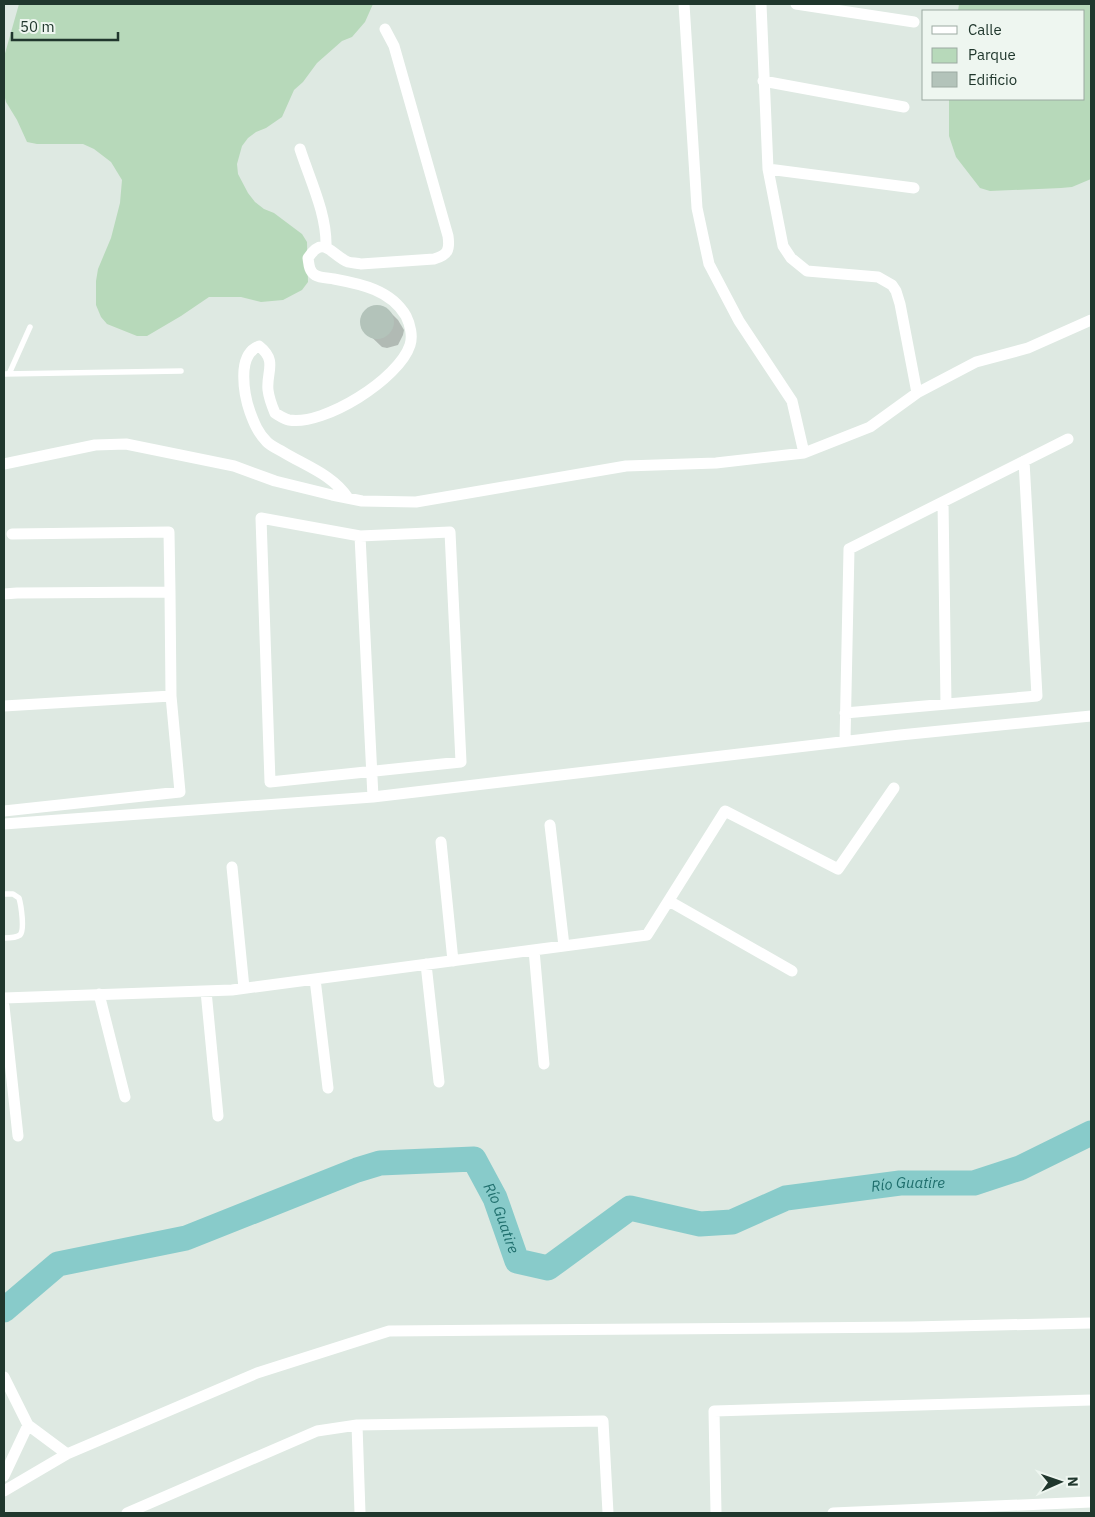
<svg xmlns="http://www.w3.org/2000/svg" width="1095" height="1517" viewBox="0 0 1095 1517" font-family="'IBM Plex Sans',sans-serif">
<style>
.green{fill:#b7d9ba}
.shadow{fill:#0003}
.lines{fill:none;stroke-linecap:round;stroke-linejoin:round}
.river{stroke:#88cbca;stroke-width:25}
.building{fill:#b3c3ba}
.service{stroke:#fff;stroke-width:5.5}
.minor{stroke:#fff;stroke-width:11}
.labels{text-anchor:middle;stroke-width:4.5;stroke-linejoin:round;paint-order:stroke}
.water-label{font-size:15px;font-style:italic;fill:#1f6f6d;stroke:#eef6f0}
</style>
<rect width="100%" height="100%" fill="#dee9e2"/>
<path class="green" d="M 19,4 L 373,4 L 365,22 L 352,37 L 342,41 L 317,63 L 303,82 L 294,90 L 282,117 L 266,128 L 256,132 L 248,138 L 242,146 L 237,164 L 238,174 L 248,193 L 255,202 L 264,209 L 274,213 L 302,234 L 307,242 L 308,282 L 302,290 L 283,300 L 261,302 L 241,297 L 209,297 L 181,316 L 147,336 L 137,336 L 107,324 L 101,317 L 96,305 L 96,281 L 98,269 L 111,238 L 120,203 L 122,180 L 111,162 L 94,149 L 83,144 L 37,144 L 27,142 L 17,120 L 6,102 L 4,94 L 4,57 Z
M 959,4 L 1091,4 L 1091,179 L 1072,187 L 1061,188 L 990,191 L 980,188 L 956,157 L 949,136 L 949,99 L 1084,99 L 1084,11 L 958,11 Z"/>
<path class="shadow" d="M 378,306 L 388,310 L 398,320 L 404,330 L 403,335 L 398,345 L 387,348 L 382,347 L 363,329 L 362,318 L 367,309 Z"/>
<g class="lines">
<path class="river" id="s1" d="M 4,1310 L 58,1264 L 186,1238 L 357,1170 L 380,1163 L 474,1159 L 495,1198 L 517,1261 L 548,1268 L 630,1208 L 700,1224 L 732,1222 L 786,1198 L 900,1183 L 974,1183 L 1020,1168 L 1091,1133"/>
</g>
<path class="building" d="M360 322a17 17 0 1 1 34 0a17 17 0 1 1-34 0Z"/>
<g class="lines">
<path class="service" d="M 4,374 L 181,371
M 9,374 L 30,327
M 4,894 L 13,894 L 19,898 C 21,905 25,930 20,935 C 16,938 9,938 4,938"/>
<path class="minor" d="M 684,4 L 697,208 L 709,264 L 739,321 L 792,401 L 804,453
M 761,4 L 768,169 L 783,246 L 791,258 L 807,271 L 878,277 L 892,285 L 896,291 L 900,304 L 917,393
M 796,4 L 914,22
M 763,81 L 904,107
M 300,149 C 310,180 327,214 326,247
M 768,169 L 914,188
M 4,464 L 95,445 L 126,444 L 234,466 L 275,481 L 332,495 L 362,501 L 416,502 L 626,466 L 716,463 L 804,453 L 870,427 L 917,393 L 976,362 L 1028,348 L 1091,320
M 348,498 C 333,475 306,466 283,452 C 278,449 271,446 267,442 C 258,433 254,423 250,412 C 245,398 243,385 244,370 C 245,360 249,350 259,346 C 278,361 266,372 268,390 C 269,398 272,406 275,413 C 280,416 284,419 289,420 C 324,426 399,379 410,345 C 413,336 410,324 406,316 C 391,290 361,284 334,279 C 328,278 320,278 315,275 C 309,271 309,265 308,258 C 324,234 331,255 348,262 C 352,263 357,263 361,264 L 434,259 C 448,255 450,250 448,236 L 394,46 L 385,29
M 943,502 L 946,704
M 261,518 L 360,536 L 450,532 L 461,762 L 270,782 Z
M 360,536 L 373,797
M 170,592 L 171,696
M 4,594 L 17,593 L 170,592 L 169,532 L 12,534
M 4,706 L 171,696 L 180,792 L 4,811
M 845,713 L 1037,696 L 1024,461
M 845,741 L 849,549 L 1068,439
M 4,824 L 373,797 L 900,735 L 1091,716
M 550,825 L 564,946
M 441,842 L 453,961
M 232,867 L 244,988
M 669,901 L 792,971
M 534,950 L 544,1064
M 426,964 L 439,1082
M 315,979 L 328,1088
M 206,991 L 218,1116
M 99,994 L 125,1097
M 4,998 L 232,990 L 647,935 L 725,811 L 838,869 L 894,788
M 4,1006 L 18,1136
M 4,1377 L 28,1425 L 67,1454
M 357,1425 L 360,1513
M 4,1476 L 28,1425
M 4,1491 L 67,1454 L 257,1373 L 389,1331 L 911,1327 L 1091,1323
M 127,1513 L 317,1431 L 357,1425 L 603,1421 L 608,1513
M 716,1513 L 714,1411 L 1091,1400
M 833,1513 L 1091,1502"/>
</g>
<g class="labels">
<g class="water-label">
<text dy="5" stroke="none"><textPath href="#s1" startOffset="1034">Río Guatire</textPath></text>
<text dy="5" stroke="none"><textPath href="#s1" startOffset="569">Río Guatire</textPath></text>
</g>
</g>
<rect width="1095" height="1517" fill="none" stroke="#20372d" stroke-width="10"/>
<rect x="922" y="10" width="162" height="90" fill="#eef6f0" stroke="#9caaa2"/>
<rect x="932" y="26" width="25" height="8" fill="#ffffff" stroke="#9caaa2"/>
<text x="968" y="35" font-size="15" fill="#20372d">Calle</text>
<rect x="932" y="48" width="25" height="15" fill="#b7d9ba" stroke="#9caaa2"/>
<text x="968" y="60" font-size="15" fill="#20372d">Parque</text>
<rect x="932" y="72" width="25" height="15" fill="#b3c3ba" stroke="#9caaa2"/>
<text x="968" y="85" font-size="15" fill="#20372d">Edificio</text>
<g transform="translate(1060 1482) rotate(88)" stroke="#eef6f0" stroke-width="4" paint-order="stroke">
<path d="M0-4L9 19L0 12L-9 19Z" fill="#20372d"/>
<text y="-8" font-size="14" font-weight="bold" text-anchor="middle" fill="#20372d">N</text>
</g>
<path d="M12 32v8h106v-8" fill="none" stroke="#20372d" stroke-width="2.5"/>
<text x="20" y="32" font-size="15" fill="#20372d" stroke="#eef6f0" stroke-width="4" paint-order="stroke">50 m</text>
</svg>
